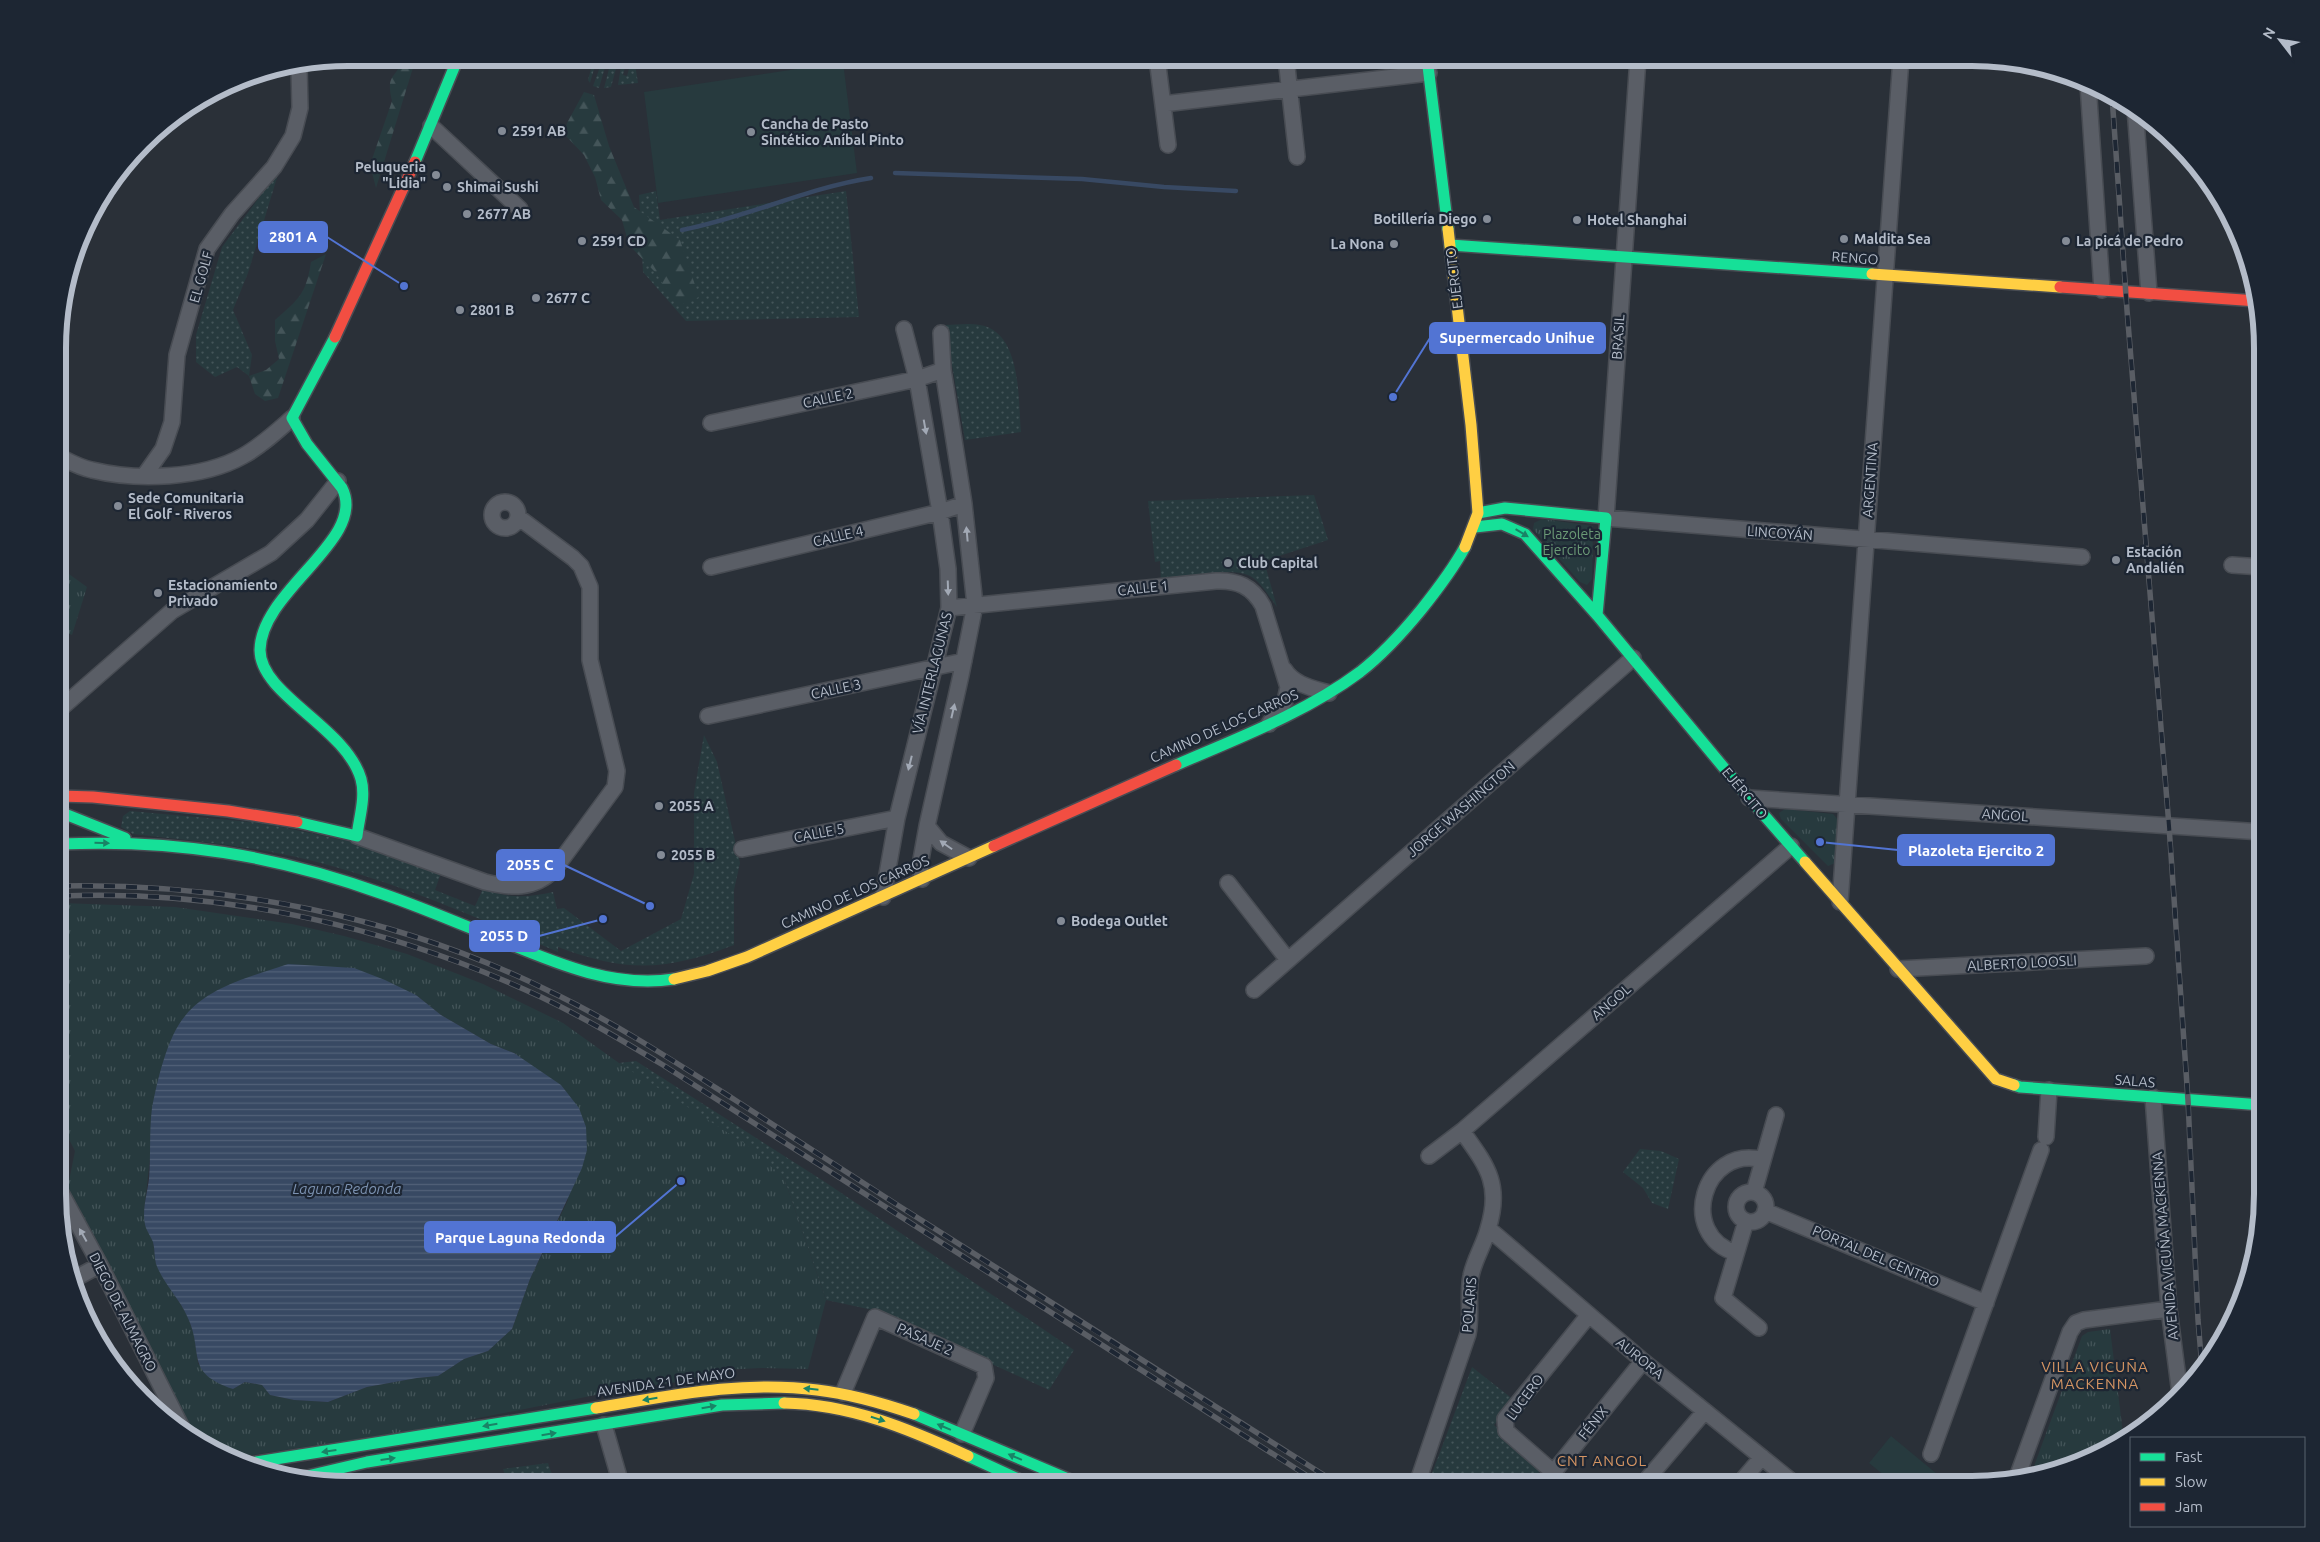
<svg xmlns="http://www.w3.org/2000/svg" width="2320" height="1542" viewBox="0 0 2320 1542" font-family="Ubuntu,sans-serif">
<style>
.grass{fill:url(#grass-dots)}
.forest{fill:url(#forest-firs)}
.park{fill:url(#park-tufts);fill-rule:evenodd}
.pitch{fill:#273a3e}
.water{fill:url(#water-rules)}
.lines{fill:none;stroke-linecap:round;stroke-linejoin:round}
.stream{stroke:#384963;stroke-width:4.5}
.street-casing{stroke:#484c53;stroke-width:18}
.fast-casing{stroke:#484c53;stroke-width:14}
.slow-casing{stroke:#484c53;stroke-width:14}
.jam-casing{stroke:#484c53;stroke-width:14}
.street{stroke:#5a5e66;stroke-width:15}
.fast{stroke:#16e098;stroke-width:11}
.slow{stroke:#ffcf43;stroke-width:11}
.jam{stroke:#f24e42;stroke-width:11}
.rail-casing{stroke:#595d64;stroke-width:5.5}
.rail{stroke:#1d2633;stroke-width:4;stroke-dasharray:11;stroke-linecap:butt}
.oneway{fill:#a2a9b5}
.oneway2{fill:#1a8366}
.poi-dot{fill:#848b96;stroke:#1d2633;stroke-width:2}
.labels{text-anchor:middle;stroke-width:4.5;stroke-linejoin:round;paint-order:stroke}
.poi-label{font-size:14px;font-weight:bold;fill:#b4bcc9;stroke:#1d2633;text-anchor:start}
.street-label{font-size:14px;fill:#b4bcc9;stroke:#1d2633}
.park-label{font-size:14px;fill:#6b9a76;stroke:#1d2633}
.water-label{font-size:15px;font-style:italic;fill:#7c92b1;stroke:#1d2633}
.neighbourhood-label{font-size:15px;letter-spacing:1px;fill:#d59563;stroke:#1d2633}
.rim{fill:none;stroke:#b4bcc9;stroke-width:6}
.leader{fill:none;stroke:#5274d3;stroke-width:2}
.callout-dot{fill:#5274d3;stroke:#1d2633;stroke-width:2}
.callout{fill:#5274d3;stroke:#5274d3;stroke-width:2}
.callout-label{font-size:15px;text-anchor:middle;font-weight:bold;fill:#fff}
</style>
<defs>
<pattern id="grass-dots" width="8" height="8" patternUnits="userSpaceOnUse" patternTransform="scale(1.25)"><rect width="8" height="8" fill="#273a3e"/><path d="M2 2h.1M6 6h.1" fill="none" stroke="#445559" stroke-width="1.8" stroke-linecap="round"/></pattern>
<pattern id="forest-firs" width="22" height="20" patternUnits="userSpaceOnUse" patternTransform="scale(1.25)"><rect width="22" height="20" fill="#273a3e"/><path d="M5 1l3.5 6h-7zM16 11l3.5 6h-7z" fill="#445559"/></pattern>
<pattern id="park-tufts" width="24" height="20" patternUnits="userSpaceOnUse" patternTransform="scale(1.25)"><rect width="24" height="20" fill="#273a3e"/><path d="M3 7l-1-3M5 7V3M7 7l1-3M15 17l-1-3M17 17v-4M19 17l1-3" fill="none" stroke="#445559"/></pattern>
<pattern id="water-rules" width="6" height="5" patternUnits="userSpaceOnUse" patternTransform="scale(1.25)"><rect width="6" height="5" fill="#384963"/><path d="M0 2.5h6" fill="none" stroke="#526178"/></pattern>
</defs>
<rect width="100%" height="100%" fill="#2a3038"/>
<path class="grass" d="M 594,58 L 607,58 L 618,62 L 627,59 L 623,75 L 627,76 L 632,58 L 634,58 L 638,83 L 618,85 L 621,66 L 617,65 L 611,87 L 604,88 L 610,65 L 606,64 L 599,88 L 593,86 L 600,67 L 595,66 L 590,83 L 588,80 Z
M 279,171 L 248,273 L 233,310 L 252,355 L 249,376 L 237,367 L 215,377 L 196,362 L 196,335 L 222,247 Z
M 656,191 L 660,220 L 846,191 L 859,317 L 686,321 L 643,272 L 639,195 Z
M 945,325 C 956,325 969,323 980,325 C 1022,332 1018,400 1021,432 L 965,440 Z
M 1314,495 L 1328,540 L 1264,561 L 1277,607 C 1269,597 1260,580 1248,575 C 1226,566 1184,579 1161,582 L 1160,561 L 1155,562 L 1148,501 Z
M 704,735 L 717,762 L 740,863 L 734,890 L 734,945 C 666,971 627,973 558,947 L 558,952 C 477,918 395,881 309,860 C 252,846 192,841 133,834 L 121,827 L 123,816 L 130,811 L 262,823 L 348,841 L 441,873 L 435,890 L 475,906 L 483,889 C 506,898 528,898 553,892 L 557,909 L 564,908 L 621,951 L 681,919 L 694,874 L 694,793 Z
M 636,1061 L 825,1182 L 1074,1350 L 1049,1390 L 873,1310 L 826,1300 L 784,1178 L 619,1063 Z
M 1640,1149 L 1661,1151 L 1679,1159 L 1668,1209 L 1652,1203 L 1643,1188 L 1623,1172 Z
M 1472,1367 L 1514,1400 L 1494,1425 L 1540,1466 L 1541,1470 L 1529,1484 L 1428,1484 Z
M 548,1463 L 555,1484 L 508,1484 L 503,1469 Z"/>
<path class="forest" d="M 403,58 L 416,58 L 376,188 L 370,165 L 392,101 C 385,73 397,79 403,58 Z
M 584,92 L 594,95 L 609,146 L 634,207 L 680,240 L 699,297 L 678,306 L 655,272 L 629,245 L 622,220 L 601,200 L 595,177 L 584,155 L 564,134 L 567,123 Z
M 326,254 L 278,398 L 265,401 L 255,394 L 249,376 L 266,370 L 279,359 L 275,341 L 275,320 C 299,299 306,294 311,262 Z"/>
<path class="park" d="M 1542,519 L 1593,526 L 1592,579 L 1587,585 L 1580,582 L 1533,529 L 1534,523 Z
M 62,569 L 87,587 L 72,635 L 60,630 L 60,572 Z
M 1785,809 L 1833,814 L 1839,821 L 1835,863 L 1828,866 L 1781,819 L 1779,813 Z
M 60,903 L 175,907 L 292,924 L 344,936 L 407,954 L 483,984 L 563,1023 L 619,1063 L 747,1145 L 784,1178 L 826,1300 L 808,1369 L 761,1368 L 721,1370 L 677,1382 L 616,1391 L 422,1429 L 233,1458 L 191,1438 L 65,1201 L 75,1151 L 60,1122 ZM 416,995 L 441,1015 L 491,1044 L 514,1053 L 536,1069 L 568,1200 L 530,1279 L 512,1329 L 488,1351 L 464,1359 L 438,1376 L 417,1378 L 367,1387 L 328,1402 L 294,1400 L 270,1395 L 262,1385 L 245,1382 L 233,1389 L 198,1364 L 194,1334 L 187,1315 L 156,1264 L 153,1241 L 144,1212 L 159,1076 Z
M 2110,1329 L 2124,1441 L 2117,1446 L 2047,1475 L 2030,1477 L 2082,1336 L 2088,1332 Z"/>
<path class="pitch" d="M 843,62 L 857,173 L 658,203 L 644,92 Z
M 1891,1436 L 1937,1474 L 1929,1484 L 1895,1484 L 1869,1463 Z"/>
<path class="water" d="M 288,964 L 354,968 L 385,980 L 416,995 L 441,1015 L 491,1044 L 514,1053 L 561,1085 L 579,1108 L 586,1127 L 587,1150 L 582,1168 L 530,1279 L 512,1329 L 488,1351 L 464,1359 L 438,1376 L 417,1378 L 367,1387 L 328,1402 L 294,1400 L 270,1395 L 262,1385 L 245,1382 L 233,1389 C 183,1372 205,1353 187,1316 C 179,1298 163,1283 156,1264 C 154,1257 155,1249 153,1242 C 151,1237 148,1233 146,1228 C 141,1212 147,1196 149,1179 C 151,1156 149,1131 152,1108 C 157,1082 167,1037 185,1016 C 209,986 254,976 288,964 Z"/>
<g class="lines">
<path class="stream" d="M 895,173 L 1082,179 L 1164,187 L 1236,191
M 682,230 C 746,218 806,188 871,178"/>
<g class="street-casing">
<path id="street" d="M 1157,58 L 1168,145
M 1286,58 L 1297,157
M 1638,58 L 1606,518 L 2082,557
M 2088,84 L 2102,290
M 1163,104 L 1429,73
M 2135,108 L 2149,293
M 431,126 L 520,209
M 711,423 L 917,379 L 943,370
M 60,457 C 70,462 81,468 92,470 C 137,481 202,479 243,456 C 261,446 276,432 292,418
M 144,476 L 163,449 L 172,422 L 177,355 L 207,249 L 232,214 L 274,167 L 293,136 L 300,108 L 299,67
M492 515a13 13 0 1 1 26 0a13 13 0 1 1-26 0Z
M 2232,565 L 2262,567
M 711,567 L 940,512 L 964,504
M 949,608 L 1216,581 C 1237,580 1252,586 1263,606 L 1288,687 L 1285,701 L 1269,724
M 1284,669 C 1294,685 1312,688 1329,693
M 60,709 L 172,611 L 271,553 L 307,520 L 338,481
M 708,716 L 964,661
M 1749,798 L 2262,832
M 927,826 L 941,843 L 969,858
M 357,836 L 485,882 C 511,888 533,890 554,870 L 615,787 L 617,771 L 590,660 L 590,587 L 581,566 L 573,558 L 518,517
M 742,849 L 897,818
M 922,879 L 920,865 L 927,826 L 961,675 L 975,605 L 964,504 L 943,370 L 941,333
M 1228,883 L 1288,960
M 883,897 L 897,818 L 949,608 L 948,569 L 940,512 L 917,379 L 904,329
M 1840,902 L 1901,58
M 1898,969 L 2146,956
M 1254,990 L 1633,658
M 2153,1097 L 2169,1309 L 2180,1394
M 2046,1137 L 2049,1090
M 1429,1156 L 1462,1131 L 1791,846
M 60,1191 L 100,1265 L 185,1434
M 1754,1192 L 1776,1115
M1736 1207a15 15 0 1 1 30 0a15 15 0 1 1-30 0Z
M 1765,1211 L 1986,1303
M 1746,1221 L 1723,1298 L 1759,1328
M 1489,1229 L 1643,1361 L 1795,1484
M 1736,1253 C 1677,1235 1703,1144 1763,1160
M 76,1278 L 100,1265
M 843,1393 L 875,1317 L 984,1366 L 986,1378 L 962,1434
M 604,1425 L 621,1484
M 1931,1454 L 2041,1150
M 1553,1472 L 1506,1431 L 1505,1419 L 1588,1316
M 2016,1480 L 2070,1332 L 2076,1323 L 2084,1320 L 2169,1309
M 1417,1484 L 1468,1334 C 1472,1314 1467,1295 1471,1276 C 1474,1260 1484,1245 1488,1229 C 1502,1184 1487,1166 1462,1131
M 1544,1484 L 1643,1361
M 1643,1484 L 1705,1411
M 1739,1484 L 1762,1457"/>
</g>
<g class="fast-casing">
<path id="fast" d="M 1427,58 L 1448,229
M 415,162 L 458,58
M 1450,245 L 1872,274
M 1478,513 L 1505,508 L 1606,518 L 1597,615
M 1475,527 L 1502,524 L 1525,534 L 1597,615 L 1749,798 L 1805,862
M 1176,765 C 1238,738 1305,713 1360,672 C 1383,654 1403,632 1421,610 C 1437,590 1453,569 1465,547
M 60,812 L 125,838
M 297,822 L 357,836 C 359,818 366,797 361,779 C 346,727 260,695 260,650 C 261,590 368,539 342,488 L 307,444 L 292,418 L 335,337
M 60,844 C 174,839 275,855 383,894 C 421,907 458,923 495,938 C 551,961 612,989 674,979
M 2014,1085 L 2020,1087 L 2262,1105
M 914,1414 L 1080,1484
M 968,1456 L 1029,1484
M 244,1464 L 596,1408
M 303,1477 L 367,1462 L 722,1405 L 784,1403"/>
</g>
<g class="slow-casing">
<path id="slow" d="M 1448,229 L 1471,425 L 1478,513 L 1465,547
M 1872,274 L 2060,287
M 1805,862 L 1996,1079 L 2014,1085
M 674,979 L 707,971 L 747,957 L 994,846
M 784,1403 C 850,1404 909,1429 968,1456
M 596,1408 C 669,1396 743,1380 817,1390 C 850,1394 882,1403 914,1414"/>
</g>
<g class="jam-casing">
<path id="jam" d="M 2060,287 L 2257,301
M 335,337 L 415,162
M 60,796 L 93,797 L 228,811 L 297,822
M 994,846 L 1176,765"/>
</g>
<use href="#street" class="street"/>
<use href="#fast" class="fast"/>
<use href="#slow" class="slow"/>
<use href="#jam" class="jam"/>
<g class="rail-casing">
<path id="rail" d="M 2112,96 L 2127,310 L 2169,826 L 2188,1100 L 2198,1320 L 2202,1368
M 60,886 C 228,883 398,916 549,991 C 614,1022 675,1062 735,1100 C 790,1136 845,1171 899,1206 C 1045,1299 1191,1392 1338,1484
M 60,896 C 224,889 392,927 541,997 C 583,1017 623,1041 663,1065 L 1320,1484"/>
</g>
<use href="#rail" class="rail"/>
</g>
<defs><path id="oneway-solid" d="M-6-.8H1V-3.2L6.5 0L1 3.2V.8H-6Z" transform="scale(1.25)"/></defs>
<g class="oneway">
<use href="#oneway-solid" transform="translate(925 427) rotate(80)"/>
<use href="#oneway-solid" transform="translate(967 534) rotate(-95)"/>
<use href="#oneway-solid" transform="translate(948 588) rotate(88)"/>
<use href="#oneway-solid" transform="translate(953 711) rotate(-77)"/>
<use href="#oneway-solid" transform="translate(910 763) rotate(104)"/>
<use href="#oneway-solid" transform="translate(946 845) rotate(-145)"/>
<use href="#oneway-solid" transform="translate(83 1235) rotate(-119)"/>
</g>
<g class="oneway2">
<use href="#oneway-solid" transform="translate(1522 533) rotate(31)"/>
<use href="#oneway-solid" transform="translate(102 843) rotate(1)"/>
<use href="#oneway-solid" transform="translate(811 1389) rotate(-174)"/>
<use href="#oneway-solid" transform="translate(650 1399) rotate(171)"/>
<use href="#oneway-solid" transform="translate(709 1407) rotate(-10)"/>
<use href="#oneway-solid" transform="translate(878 1419) rotate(18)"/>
<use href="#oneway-solid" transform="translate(490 1425) rotate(170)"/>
<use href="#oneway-solid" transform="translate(944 1427) rotate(-157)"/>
<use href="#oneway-solid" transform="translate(549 1434) rotate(-9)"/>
<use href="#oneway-solid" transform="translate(329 1451) rotate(172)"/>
<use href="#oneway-solid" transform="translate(1015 1457) rotate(-157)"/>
<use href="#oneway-solid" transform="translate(388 1459) rotate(-8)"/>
</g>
<g class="poi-dot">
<circle cx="502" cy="131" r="5"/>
<circle cx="751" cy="132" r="5"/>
<circle cx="436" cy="175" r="5"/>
<circle cx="447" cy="187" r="5"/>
<circle cx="467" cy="214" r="5"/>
<circle cx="1487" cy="219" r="5"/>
<circle cx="1577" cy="220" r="5"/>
<circle cx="1844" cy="239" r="5"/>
<circle cx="582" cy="241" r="5"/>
<circle cx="2066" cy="241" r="5"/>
<circle cx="1394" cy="244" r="5"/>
<circle cx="536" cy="298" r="5"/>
<circle cx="460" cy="310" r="5"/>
<circle cx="118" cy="506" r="5"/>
<circle cx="2116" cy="560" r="5"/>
<circle cx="1228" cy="563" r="5"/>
<circle cx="158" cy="593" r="5"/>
<circle cx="659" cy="806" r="5"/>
<circle cx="661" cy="855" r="5"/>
<circle cx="1061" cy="921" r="5"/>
</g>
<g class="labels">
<g class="poi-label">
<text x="761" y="129">Cancha de Pasto<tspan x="761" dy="16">Sintético Aníbal Pinto</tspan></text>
<text x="512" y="136">2591 AB</text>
<text x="426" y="172" text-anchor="end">Peluqueria<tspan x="426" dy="16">"Lidia"</tspan></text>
<text x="457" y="192">Shimai Sushi</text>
<text x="477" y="219">2677 AB</text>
<text x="1477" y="224" text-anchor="end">Botillería Diego</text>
<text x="1587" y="225">Hotel Shanghai</text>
<text x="1854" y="244">Maldita Sea</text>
<text x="592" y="246">2591 CD</text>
<text x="2076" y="246">La picá de Pedro</text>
<text x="1384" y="249" text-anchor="end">La Nona</text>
<text x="546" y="303">2677 C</text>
<text x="470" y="315">2801 B</text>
<text x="128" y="503">Sede Comunitaria<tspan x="128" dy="16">El Golf - Riveros</tspan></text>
<text x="2126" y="557">Estación<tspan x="2126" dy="16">Andalién</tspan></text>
<text x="1238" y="568">Club Capital</text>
<text x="168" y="590">Estacionamiento<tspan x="168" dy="16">Privado</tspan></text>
<text x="669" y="811">2055 A</text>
<text x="671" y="860">2055 B</text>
<text x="1071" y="926">Bodega Outlet</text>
</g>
<g class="street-label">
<text transform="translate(1855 258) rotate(4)" y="5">RENGO</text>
<text transform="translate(201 277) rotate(-74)" y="5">EL GOLF</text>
<text transform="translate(1454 278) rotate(-97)" y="5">EJÉRCITO</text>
<text transform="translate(1618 337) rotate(-86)" y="5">BRASIL</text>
<text transform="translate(828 398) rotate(-12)" y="5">CALLE 2</text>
<text transform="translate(1870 480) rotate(-86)" y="5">ARGENTINA</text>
<text transform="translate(1780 533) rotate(4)" y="5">LINCOYÁN</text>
<text transform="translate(838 536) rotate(-13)" y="5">CALLE 4</text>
<text transform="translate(1143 588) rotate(-6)" y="5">CALLE 1</text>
<text transform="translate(932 673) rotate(-76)" y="5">VÍA INTERLAGUNAS</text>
<text transform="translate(836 689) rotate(-12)" y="5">CALLE 3</text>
<text transform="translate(1224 726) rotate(-24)" y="5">CAMINO DE LOS CARROS</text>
<text transform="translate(1745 793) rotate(50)" y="5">EJÉRCITO</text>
<text transform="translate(1461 809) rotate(-41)" y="5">JORGE WASHINGTON</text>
<text transform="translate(2005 815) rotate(4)" y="5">ANGOL</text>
<text transform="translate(819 833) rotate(-11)" y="5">CALLE 5</text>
<text transform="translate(855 892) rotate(-24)" y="5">CAMINO DE LOS CARROS</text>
<text transform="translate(2022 963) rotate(-3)" y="5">ALBERTO LOOSLI</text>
<text transform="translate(1611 1002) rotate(-41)" y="5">ANGOL</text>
<text transform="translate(2135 1081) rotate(4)" y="5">SALAS</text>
<text transform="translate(2165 1246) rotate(-95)" y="5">AVENIDA VICUÑA MACKENNA</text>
<text transform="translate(1876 1256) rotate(23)" y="5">PORTAL DEL CENTRO</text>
<text transform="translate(1469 1305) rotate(-85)" y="5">POLARIS</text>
<text transform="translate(123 1312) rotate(63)" y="5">DIEGO DE ALMAGRO</text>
<text transform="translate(925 1339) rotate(24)" y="5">PASAJE 2</text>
<text transform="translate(1640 1358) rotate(39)" y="5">AURORA</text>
<text transform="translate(666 1382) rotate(-8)" y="5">AVENIDA 21 DE MAYO</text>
<text transform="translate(1525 1397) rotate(-54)" y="5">LUCERO</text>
<text transform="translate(1593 1423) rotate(-51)" y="5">FÉNIX</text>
</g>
<g class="park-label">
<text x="1572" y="539">Plazoleta<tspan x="1572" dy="16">Ejercito 1</tspan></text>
</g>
<g class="water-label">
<text x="347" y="1194">Laguna Redonda</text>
</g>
<g class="neighbourhood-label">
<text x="2095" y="1372">VILLA VICUÑA<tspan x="2095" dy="17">MACKENNA</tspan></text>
<text x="1602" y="1466">CNT ANGOL</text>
</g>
</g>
<path d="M0 0H2320V1542H0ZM348 66H1972A282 282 0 0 1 2254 348V1194A282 282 0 0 1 1972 1476H348A282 282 0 0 1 66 1194V348A282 282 0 0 1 348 66Z" fill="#1d2633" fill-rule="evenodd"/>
<path class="rim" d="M348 66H1972A282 282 0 0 1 2254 348V1194A282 282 0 0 1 1972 1476H348A282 282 0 0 1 66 1194V348A282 282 0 0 1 348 66Z"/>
<path class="leader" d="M404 286L327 237M1393 397L1430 338M1820 842L1898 850M650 906L564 865M603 919L539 936M681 1181L615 1237"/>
<g class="callout-dot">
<circle cx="404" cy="286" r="5"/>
<circle cx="1393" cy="397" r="5"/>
<circle cx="1820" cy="842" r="5"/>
<circle cx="650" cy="906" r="5"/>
<circle cx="603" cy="919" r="5"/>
<circle cx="681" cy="1181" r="5"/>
</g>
<g class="callout">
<rect x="259" y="222" width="68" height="30" rx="5"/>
<rect x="1430" y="323" width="175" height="30" rx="5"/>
<rect x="1898" y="835" width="156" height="30" rx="5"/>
<rect x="497" y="850" width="67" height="30" rx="5"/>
<rect x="470" y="921" width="69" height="30" rx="5"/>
<rect x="425" y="1222" width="190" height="30" rx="5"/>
</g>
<g class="callout-label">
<text x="293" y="242">2801 A</text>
<text x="1517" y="343">Supermercado Unihue</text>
<text x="1976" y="856">Plazoleta Ejercito 2</text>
<text x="530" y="870">2055 C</text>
<text x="504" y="941">2055 D</text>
<text x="520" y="1243">Parque Laguna Redonda</text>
</g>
<rect x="2130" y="1437" width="175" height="90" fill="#1d2633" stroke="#59626f"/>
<rect x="2140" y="1453" width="25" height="8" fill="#16e098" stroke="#59626f"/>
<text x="2175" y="1462" font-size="15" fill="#b4bcc9">Fast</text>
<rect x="2140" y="1478" width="25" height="8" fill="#ffcf43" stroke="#59626f"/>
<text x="2175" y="1487" font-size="15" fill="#b4bcc9">Slow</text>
<rect x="2140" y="1503" width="25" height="8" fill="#f24e42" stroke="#59626f"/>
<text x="2175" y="1512" font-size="15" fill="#b4bcc9">Jam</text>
<g transform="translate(2280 40) rotate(301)" stroke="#1d2633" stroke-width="4" paint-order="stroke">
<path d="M0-4L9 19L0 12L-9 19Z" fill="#b4bcc9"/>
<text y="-8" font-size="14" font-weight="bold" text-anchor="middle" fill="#b4bcc9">N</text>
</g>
</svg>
